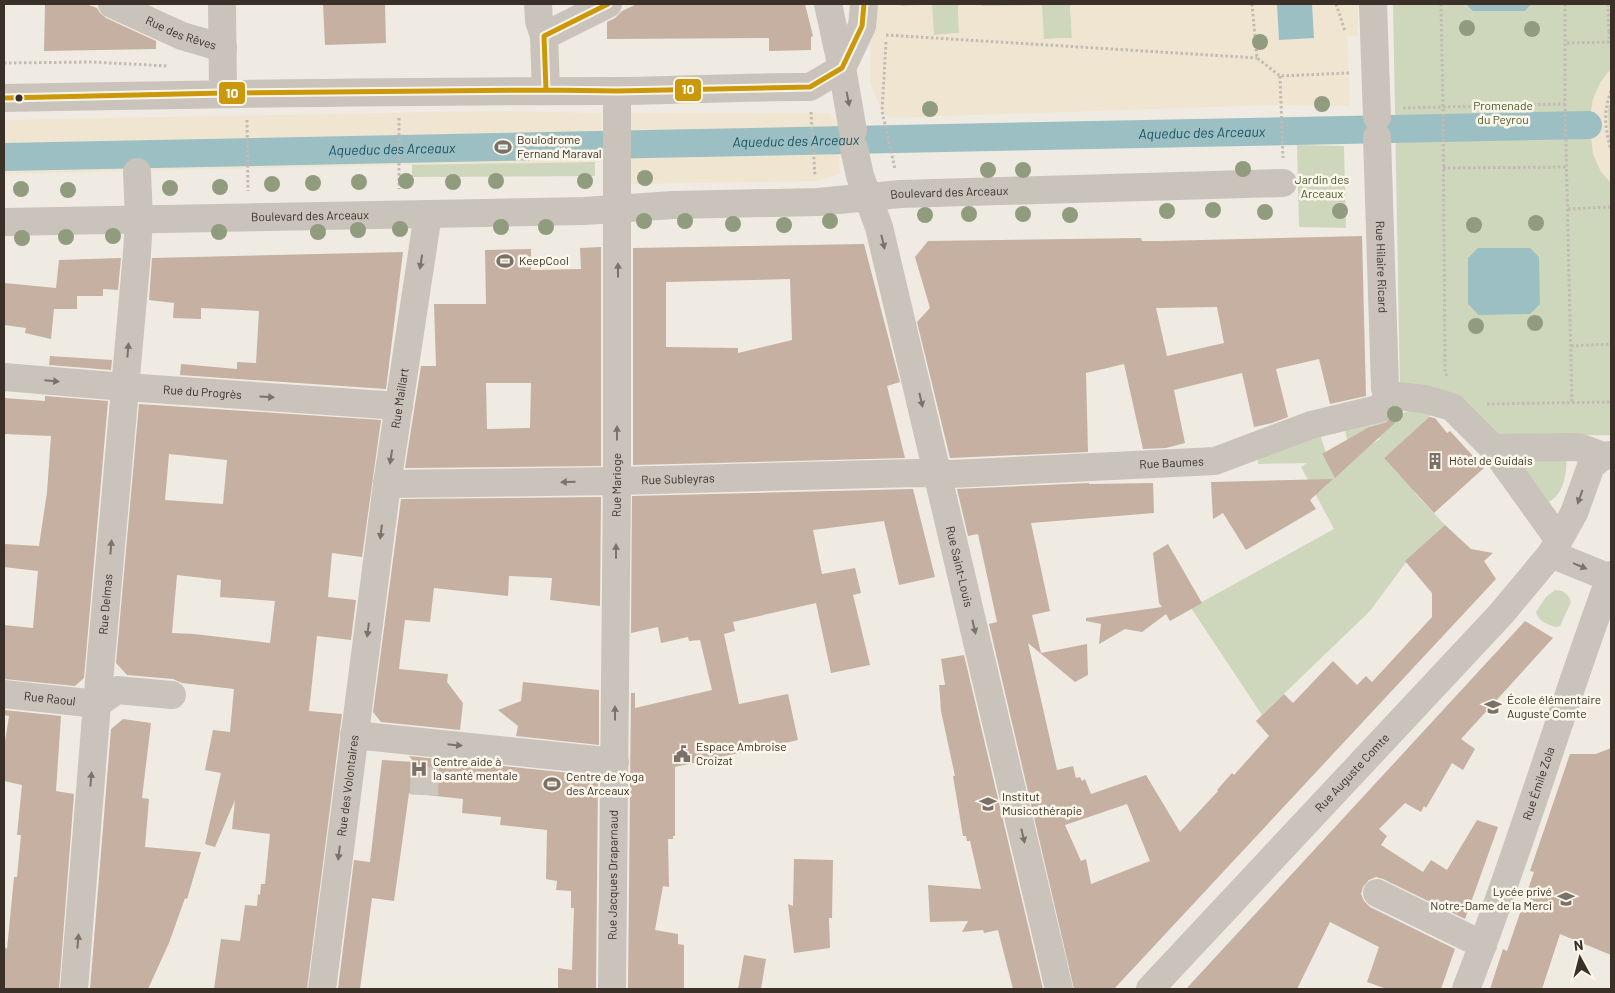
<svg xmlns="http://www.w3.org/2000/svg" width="1615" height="993" viewBox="0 0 1615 993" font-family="Barlow,sans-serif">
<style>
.green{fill:#ced7bb}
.plaza{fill:#efe5d1}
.water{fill:#9cbfc4}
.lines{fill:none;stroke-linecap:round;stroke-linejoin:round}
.canal{stroke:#9cbfc4;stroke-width:28}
.building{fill:#c5b0a2;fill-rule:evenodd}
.minor-tunnel{stroke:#cbc6be;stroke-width:28;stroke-dasharray:28 14;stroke-linecap:butt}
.path{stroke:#c2bbb3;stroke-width:3;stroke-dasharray:2.5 2.5;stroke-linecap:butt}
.minor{stroke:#c9c3bb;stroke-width:28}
.bus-1-casing{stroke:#fcf6ea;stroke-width:9}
.bus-1{stroke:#ca980a;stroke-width:5}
.tree{fill:#909c7d}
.oneway{fill:#7b726a}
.bus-dot{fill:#3b3028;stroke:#fcf6ea;stroke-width:2}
.labels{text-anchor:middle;stroke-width:5;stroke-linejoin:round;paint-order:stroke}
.street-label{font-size:12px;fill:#3b3028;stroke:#fcf6ea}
.park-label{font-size:12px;fill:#435c29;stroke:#fcf6ea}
.poi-label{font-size:12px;fill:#3b3028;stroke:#fcf6ea;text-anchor:start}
.water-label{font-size:14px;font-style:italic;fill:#185462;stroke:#fcf6ea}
.line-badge{stroke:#fcf6ea;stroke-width:2}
.badge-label{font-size:14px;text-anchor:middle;font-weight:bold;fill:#fff}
</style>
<rect width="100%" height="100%" fill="#efebe3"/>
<path class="green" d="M 901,4 L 958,4 L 959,33 L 934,35 L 901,6 Z
M 981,4 L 1070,4 L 1072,38 L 1043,39 L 981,6 Z
M 1393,4 L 1611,4 L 1611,435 L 1491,437 L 1400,388 Z
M 594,117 L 595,176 L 412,177 L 412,119 Z
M 1297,145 L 1344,146 L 1346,228 L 1299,227 Z
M 1414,409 L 1431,415 L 1384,458 L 1400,476 L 1404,474 L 1419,490 L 1415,493 L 1445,525 L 1410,557 L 1370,611 L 1262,715 L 1191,608 L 1334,529 L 1301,467 L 1307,463 L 1258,464 L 1257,451 L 1319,432 L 1326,452 L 1322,455 L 1335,477 L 1372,444 L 1380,439 L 1373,425 L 1347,440 L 1344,425 L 1383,421 Z
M 1566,457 C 1568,474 1562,501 1544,503 L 1518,467 L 1520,458 Z
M 1555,590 C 1562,589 1570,595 1571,602 L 1560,626 L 1556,627 C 1548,625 1538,621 1536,612 L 1546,597 Z"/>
<path class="plaza" d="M 871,4 L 901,4 L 901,6 L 932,4 L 934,35 L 959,33 L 958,4 L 981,4 L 982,6 L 1042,5 L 1044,39 L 1072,38 L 1070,4 L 1277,4 L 1279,40 L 1314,38 L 1312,4 L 1358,4 L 1358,36 L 1347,36 L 1350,106 L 1269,105 L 890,118 L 882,111 L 870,83 Z
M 1609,71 L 1611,73 L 1611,104 L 1608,106 L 1609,141 L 1611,142 L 1611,183 L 1601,172 L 1593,154 L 1591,138 L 1590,116 L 1593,99 L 1600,83 Z
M 491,111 L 601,113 L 601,162 L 400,165 L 4,174 L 4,120 Z
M 631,113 L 830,113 L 837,123 L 840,174 L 816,181 L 631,184 Z"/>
<path class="water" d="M 1277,4 L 1312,4 L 1314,38 L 1279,40 Z
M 1466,4 L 1531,4 L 1525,11 L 1473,11 Z
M 1478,248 L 1530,248 L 1539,257 L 1540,304 L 1530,314 L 1479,315 L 1468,304 L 1468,258 Z"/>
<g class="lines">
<path class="canal" id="s1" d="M 4,157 L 1588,125"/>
</g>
<path class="building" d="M 45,4 L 86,4 L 97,8 L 100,13 L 106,18 L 156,41 L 156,49 L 44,51 Z
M 323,4 L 385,4 L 386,43 L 325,45 Z
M 637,4 L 805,4 L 813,36 L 811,37 L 811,50 L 769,51 L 769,38 L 607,39 L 607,22 L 615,18 L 622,11 Z
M 1362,236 L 1366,396 L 1330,404 L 1319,359 L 1276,369 L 1288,417 L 1272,423 L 1254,427 L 1242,373 L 1174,390 L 1185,443 L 1166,448 L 1143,449 L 1124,364 L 1086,373 L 1088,452 L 950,458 L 917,322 L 930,308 L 915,257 L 928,241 L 1141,238 L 1142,241 L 1162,241 ZM 1217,307 L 1224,343 L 1167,356 L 1156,308 Z
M 864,244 L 900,382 L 887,386 L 905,458 L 633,465 L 633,248 ZM 790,279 L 792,340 L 738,353 L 738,348 L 666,347 L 666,282 Z
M 601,247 L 601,466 L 405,468 L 421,366 L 436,366 L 434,304 L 486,304 L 485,250 L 531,249 L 531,270 L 581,269 L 580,248 ZM 486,383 L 531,383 L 530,428 L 487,429 Z
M 403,252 L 386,389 L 180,375 L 181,364 L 237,369 L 237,362 L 256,363 L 259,311 L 201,308 L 201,319 L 173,318 L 174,303 L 149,300 L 152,258 Z
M 121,258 L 118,290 L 103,289 L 103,296 L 77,296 L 77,309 L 54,309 L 51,339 L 25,333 L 26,328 L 4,325 L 4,283 L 56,288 L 59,260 Z
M 50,356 L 112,360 L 111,370 L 49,365 Z
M 45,396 L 108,401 L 84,678 L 75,686 L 4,679 L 4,625 L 33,628 L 38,571 L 4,567 L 4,544 L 39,546 L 47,492 L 51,436 L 4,434 L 4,398 L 45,401 Z
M 139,404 L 381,420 L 362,557 L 332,553 L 328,597 L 356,600 L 351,640 L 317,636 L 309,711 L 342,714 L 307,989 L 214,989 L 221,939 L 240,941 L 245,905 L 257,906 L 258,894 L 260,895 L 261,884 L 265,884 L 270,834 L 232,829 L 235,800 L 215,847 L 205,844 L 221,773 L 205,770 L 213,730 L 230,732 L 234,689 L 182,683 L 173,679 L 127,675 L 116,663 ZM 169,454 L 227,460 L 223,504 L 165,500 ZM 177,575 L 221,580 L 220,597 L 275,601 L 270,643 L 194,634 L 172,633 Z
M 1394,416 L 1397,421 L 1335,478 L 1322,454 L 1369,427 L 1385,423 Z
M 1429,417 L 1435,418 L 1447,433 L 1450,431 L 1484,468 L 1434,513 L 1384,458 Z
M 1333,479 L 1310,500 L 1316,509 L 1246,550 L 1223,513 L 1213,519 L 1211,482 Z
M 1089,483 L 1089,484 L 1153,483 L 1154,513 L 1031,523 L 1050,611 L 1032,615 L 1041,653 L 1087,644 L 1088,675 L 1075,682 L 1028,643 L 1057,770 L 1073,766 L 1076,778 L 1080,777 L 1082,781 L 1085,779 L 1091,794 L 1146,775 L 1180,832 L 1218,791 L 1217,790 L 1232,773 L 1234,775 L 1269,736 L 1256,721 L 1284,694 L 1293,703 L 1333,661 L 1357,685 L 1366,676 L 1372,682 L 1432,617 L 1432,593 L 1405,561 L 1445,525 L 1471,549 L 1493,553 L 1484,561 L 1496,579 L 1114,989 L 1074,989 L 989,624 L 997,622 L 978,534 L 968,536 L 957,489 ZM 1127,804 L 1150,861 L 1091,884 L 1086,859 L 1081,861 L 1065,825 Z
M 913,489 L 935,577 L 899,585 L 884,521 L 813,530 L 822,574 L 855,568 L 861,593 L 853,595 L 870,665 L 831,673 L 816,603 L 733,622 L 735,631 L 724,634 L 739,704 L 788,694 L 798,740 L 675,767 L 675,836 L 673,836 L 673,839 L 668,839 L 669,887 L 663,886 L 655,930 L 678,934 L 678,944 L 684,945 L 684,989 L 628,989 L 631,693 L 635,693 L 635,708 L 712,690 L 700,640 L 689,641 L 688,637 L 661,643 L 658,627 L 631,633 L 632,496 Z
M 601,497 L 600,606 L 550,600 L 552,578 L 509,576 L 508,596 L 434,588 L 430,622 L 405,620 L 399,669 L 448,674 L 447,682 L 463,703 L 460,730 L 381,722 L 373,712 L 401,499 Z
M 1168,544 L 1202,603 L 1170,621 L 1166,614 L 1142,632 L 1125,629 L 1099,644 L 1101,624 L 1086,621 L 1086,618 L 1162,607 L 1159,603 L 1153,553 Z
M 1525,621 L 1553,638 L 1461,739 L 1475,749 L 1463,770 L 1452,763 L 1426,808 L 1424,806 L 1421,812 L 1405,803 L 1379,829 L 1387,836 L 1381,845 L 1423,872 L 1431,860 L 1447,870 L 1477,820 L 1498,827 L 1465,919 L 1383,879 L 1376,877 L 1369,880 L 1363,887 L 1361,894 L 1364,901 L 1370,907 L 1455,949 L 1441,989 L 1387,989 L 1367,982 L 1379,947 L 1330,922 L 1297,989 L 1186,989 Z
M 964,655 L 1043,989 L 1013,989 L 998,930 L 984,933 L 983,930 L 962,932 L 968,921 L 930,922 L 928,885 L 981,889 L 970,841 L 967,841 L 966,836 L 963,836 L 953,776 L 955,776 L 941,711 L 940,696 L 939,685 L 945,685 L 941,659 Z
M 523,682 L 599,690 L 599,745 L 516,736 L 518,726 L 498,710 L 521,701 Z
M 4,710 L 61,716 L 56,791 L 74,794 L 59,989 L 4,989 L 4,946 L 7,949 L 14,877 L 17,877 L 21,835 L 17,835 L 22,785 L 4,781 L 4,748 L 9,716 L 4,715 Z
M 123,719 L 151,723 L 142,798 L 149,799 L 145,847 L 201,852 L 187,899 L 185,898 L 169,943 L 148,989 L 90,989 L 111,729 Z
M 1611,748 L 1611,955 L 1560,934 L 1542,989 L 1490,989 L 1503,949 L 1507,951 L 1534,872 L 1530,871 L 1570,754 L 1596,754 Z
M 409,756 L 598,776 L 596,989 L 558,989 L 558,968 L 572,970 L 574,908 L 571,908 L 571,891 L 556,890 L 557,881 L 546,879 L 547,830 L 500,825 L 501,817 L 462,813 L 463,799 L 409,793 L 394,901 L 372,898 L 360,989 L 338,989 L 354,860 L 370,862 L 382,760 L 414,762 Z
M 794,859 L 833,860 L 832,918 L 829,918 L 830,948 L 794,953 L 788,904 L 793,906 Z
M 744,955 L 766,959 L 761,989 L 738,989 Z"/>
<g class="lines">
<path class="minor-tunnel" d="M 424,795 L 425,763"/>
<path class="path" d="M 1252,4 L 1257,58 L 1280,76 L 1349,73 L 1349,71
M 1336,4 L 1345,31
M 1441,4 L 1443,107 L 1445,373 L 1448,378
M 1565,4 L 1565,43
M 1608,4 L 1609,33
M 886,35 L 1257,58
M 886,42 L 882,111 L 895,169
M 4,63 L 92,62 L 168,66
M 1280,76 L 1283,158
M 1611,91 C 1603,111 1605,130 1611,150
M 1565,104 L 1572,403
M 1403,108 L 1565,104 L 1565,43 L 1609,42 L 1609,33 L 1611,33
M 811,112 L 815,176
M 399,118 L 399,189
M 247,120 L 248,191
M 1443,168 L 1568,167
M 1568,209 L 1611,207
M 1571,346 L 1611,344
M 1487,404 L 1611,402"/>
<g class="minor">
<path id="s2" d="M 112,4 L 182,36 L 223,48"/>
<path d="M 222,4 L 223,93"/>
<path d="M 538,4 L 539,21 L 544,36"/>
<path d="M 828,4 L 842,68 L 853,131"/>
<path d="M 1373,4 L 1377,117"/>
<path d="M 842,68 L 862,26 L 864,4"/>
<path d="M 546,90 L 544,36 L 608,4"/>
<path d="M 4,98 C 208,94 413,91 618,91 C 679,90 741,87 802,87 L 810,87 L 842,68"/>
<path id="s3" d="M 1377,137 L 1385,388 L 1388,395"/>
<path id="s4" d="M 854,148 L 860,176 L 879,227 L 1059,989"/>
<path id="s5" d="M 4,222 L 584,211 L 673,205 L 818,202 L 900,194 L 1283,183"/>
<path id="s6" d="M 4,377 L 125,387 L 399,406"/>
<path d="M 1388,395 L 1424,399 L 1452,407 L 1493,448 L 1578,447 L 1603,456 L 1611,455"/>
<path d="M 1493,448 L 1554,533 L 1560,537"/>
<path id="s7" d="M 387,484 L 617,481 L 916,473 L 951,474 L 1215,461 L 1311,425 L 1381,408 L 1388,395"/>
<path d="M 1551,554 L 1610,578"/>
<path id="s8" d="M 4,694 L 97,704 L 117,690 L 172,695"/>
<path d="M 354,735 L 615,762"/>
<path d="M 1377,893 L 1483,945"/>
<path id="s9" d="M 74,989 L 97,704 L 137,253 L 139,219 L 137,172"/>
<path id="s10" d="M 322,989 L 387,484 L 428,214"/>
<path id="s11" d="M 612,989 L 617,481 L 617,91"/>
<path id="s12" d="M 1150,989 L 1501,614 L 1551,554 L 1574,513 L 1591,466 L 1603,456"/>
<path id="s13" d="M 1466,989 C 1519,853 1560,712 1611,575"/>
</g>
<g class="bus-1-casing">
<path id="bus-1" d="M 546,90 L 544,36 L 608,4
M 4,98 L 223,93 L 546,90 L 617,91 L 810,87 L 842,68 L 862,26 L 864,4"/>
</g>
<use href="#bus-1" class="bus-1"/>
</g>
<g class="tree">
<circle cx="1467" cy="28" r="8"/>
<circle cx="1532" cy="29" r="8"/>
<circle cx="1260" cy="42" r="8"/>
<circle cx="1322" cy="104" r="8"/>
<circle cx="930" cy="109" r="8"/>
<circle cx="1243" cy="169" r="8"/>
<circle cx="988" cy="170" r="8"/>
<circle cx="1023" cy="170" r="8"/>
<circle cx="645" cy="178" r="8"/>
<circle cx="406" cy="181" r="8"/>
<circle cx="496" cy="181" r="8"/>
<circle cx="585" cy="181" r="8"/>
<circle cx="359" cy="182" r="8"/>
<circle cx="453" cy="182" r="8"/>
<circle cx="313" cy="183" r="8"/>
<circle cx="272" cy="184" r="8"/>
<circle cx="220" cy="187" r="8"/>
<circle cx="170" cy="188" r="8"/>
<circle cx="21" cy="189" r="8"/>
<circle cx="68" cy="190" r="8"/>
<circle cx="1213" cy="210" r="8"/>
<circle cx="1167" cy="211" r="8"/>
<circle cx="1340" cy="211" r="8"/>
<circle cx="1265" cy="212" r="8"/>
<circle cx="969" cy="214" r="8"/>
<circle cx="1023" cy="214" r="8"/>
<circle cx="925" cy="215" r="8"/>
<circle cx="1070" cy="215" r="8"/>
<circle cx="644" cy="221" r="8"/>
<circle cx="685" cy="221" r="8"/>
<circle cx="830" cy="221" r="8"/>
<circle cx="1536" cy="223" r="8"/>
<circle cx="733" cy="224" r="8"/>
<circle cx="784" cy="225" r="8"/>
<circle cx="1474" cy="225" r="8"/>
<circle cx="501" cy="227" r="8"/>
<circle cx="546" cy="227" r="8"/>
<circle cx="400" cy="229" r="8"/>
<circle cx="358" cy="230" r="8"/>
<circle cx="219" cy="232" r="8"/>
<circle cx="318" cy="232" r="8"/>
<circle cx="113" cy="236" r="8"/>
<circle cx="66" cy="237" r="8"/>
<circle cx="22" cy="238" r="8"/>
<circle cx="1535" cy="323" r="8"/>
<circle cx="1476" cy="326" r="8"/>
<circle cx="1395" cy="414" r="8"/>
</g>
<defs><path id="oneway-solid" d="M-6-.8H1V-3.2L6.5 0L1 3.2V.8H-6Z" transform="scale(1.25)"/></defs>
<g class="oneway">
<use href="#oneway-solid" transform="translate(848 99) rotate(79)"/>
<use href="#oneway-solid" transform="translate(883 242) rotate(77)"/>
<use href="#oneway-solid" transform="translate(421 262) rotate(99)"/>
<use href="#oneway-solid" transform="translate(618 270) rotate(-90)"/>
<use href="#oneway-solid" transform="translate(128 350) rotate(-85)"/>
<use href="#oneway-solid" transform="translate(52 381) rotate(5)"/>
<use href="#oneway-solid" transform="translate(267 397) rotate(4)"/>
<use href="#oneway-solid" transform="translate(921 400) rotate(77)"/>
<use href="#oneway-solid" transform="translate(617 433) rotate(-90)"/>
<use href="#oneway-solid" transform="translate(391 457) rotate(99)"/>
<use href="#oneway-solid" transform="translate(568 482) rotate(179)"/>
<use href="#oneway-solid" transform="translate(1580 497) rotate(110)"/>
<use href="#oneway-solid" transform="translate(381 532) rotate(97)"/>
<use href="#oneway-solid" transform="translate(111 547) rotate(-85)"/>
<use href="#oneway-solid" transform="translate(616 551) rotate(-90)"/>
<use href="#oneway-solid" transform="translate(1580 566) rotate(23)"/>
<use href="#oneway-solid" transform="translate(974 627) rotate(77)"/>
<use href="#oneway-solid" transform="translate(368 630) rotate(97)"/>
<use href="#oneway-solid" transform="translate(615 713) rotate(-90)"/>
<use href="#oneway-solid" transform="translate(455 745) rotate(6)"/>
<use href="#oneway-solid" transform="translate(91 779) rotate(-85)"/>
<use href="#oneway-solid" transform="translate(1023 836) rotate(77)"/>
<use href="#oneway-solid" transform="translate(339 853) rotate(97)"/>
<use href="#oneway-solid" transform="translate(78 941) rotate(-85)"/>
</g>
<defs>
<g id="stadium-bare" transform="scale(1.35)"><path d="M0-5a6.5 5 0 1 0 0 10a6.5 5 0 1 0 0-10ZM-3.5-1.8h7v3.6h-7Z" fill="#7a7169" stroke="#fcf6ea" stroke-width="2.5" paint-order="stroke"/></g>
<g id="building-bare" transform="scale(1.35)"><path d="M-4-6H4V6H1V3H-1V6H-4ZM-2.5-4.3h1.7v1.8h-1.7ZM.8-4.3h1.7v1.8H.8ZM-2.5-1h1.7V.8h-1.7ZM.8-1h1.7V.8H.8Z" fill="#7a7169" stroke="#fcf6ea" stroke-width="2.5" paint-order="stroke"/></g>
<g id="school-bare" transform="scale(1.35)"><path d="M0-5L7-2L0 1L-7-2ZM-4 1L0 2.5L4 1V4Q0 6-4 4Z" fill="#7a7169" stroke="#fcf6ea" stroke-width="2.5" paint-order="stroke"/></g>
<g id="civic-bare" transform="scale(1.35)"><path d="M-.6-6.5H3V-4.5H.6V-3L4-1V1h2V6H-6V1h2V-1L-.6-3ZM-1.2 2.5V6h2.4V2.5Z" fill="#7a7169" stroke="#fcf6ea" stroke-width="2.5" paint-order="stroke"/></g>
<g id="hospital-bare" transform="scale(1.35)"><path d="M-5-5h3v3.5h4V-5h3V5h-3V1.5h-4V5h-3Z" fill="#7a7169" stroke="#fcf6ea" stroke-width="2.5" paint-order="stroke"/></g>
<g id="university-bare" transform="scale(1.35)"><path d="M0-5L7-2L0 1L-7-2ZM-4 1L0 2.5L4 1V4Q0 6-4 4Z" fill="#7a7169" stroke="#fcf6ea" stroke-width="2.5" paint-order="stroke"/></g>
</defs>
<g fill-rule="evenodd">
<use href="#stadium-bare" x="503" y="147"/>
<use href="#stadium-bare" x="505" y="261"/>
<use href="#building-bare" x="1435" y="461"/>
<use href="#school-bare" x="1493" y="707"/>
<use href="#civic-bare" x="682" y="754"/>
<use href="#hospital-bare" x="419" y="769"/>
<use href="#stadium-bare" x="552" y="784"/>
<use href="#university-bare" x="988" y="804"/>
<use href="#school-bare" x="1566" y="899"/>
</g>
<circle class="bus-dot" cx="19" cy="98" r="4.5"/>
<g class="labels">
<g class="street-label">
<text dy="4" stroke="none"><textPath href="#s2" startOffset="75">Rue des Rêves</textPath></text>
<text dy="4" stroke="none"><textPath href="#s5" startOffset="946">Boulevard des Arceaux</textPath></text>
<text dy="4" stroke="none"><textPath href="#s5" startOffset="306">Boulevard des Arceaux</textPath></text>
<text dy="4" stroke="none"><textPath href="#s3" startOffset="130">Rue Hilaire Ricard</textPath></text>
<text dy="4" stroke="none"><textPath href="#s6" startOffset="199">Rue du Progrès</textPath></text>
<text dy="4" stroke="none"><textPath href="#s10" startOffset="596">Rue Maillart</textPath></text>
<text dy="4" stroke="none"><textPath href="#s7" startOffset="785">Rue Baumes</textPath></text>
<text dy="4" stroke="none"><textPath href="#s7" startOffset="291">Rue Subleyras</textPath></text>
<text dy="4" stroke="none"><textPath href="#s11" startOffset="504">Rue Marioge</textPath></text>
<text dy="4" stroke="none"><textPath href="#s4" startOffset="432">Rue Saint-Louis</textPath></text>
<text dy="4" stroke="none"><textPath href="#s9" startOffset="386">Rue Delmas</textPath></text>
<text dy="4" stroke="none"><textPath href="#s8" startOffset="46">Rue Raoul</textPath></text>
<text dy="4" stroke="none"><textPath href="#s12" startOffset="296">Rue Auguste Comte</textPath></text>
<text dy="4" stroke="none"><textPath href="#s13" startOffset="218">Rue Émile Zola</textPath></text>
<text dy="4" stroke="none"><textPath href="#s10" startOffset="205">Rue des Volontaires</textPath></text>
<text dy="4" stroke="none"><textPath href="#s11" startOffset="114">Rue Jacques Draparnaud</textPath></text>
</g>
<g class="park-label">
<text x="1503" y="110">Promenade<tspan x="1503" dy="14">du Peyrou</tspan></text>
<text x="1322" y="184">Jardin des<tspan x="1322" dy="14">Arceaux</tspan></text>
</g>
<g class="poi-label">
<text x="517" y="144">Boulodrome<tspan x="517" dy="14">Fernand Maraval</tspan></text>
<text x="519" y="265">KeepCool</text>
<text x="1449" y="465">Hôtel de Guidais</text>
<text x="1507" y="704">École élémentaire<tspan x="1507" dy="14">Auguste Comte</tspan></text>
<text x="696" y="751">Espace Ambroise<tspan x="696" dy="14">Croizat</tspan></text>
<text x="433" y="766">Centre aide à<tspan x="433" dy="14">la santé mentale</tspan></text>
<text x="566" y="781">Centre de Yoga<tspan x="566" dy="14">des Arceaux</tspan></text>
<text x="1002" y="801">Institut<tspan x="1002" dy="14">Musicothérapie</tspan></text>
<text x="1552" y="896" text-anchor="end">Lycée privé<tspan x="1552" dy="14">Notre-Dame de la Merci</tspan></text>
</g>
<g class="water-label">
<text dy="5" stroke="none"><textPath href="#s1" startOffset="1198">Aqueduc des Arceaux</textPath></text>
<text dy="5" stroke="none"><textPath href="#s1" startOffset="792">Aqueduc des Arceaux</textPath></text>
<text dy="5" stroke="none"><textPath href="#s1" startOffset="388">Aqueduc des Arceaux</textPath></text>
</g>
</g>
<g class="line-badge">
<rect x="674" y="78" width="28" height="24" rx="5" fill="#ca980a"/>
<rect x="218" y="81" width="28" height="24" rx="5" fill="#ca980a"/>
</g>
<g class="badge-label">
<text x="688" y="94">10</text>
<text x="232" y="98">10</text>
</g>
<rect width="1615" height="993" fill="none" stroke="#3b3028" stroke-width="10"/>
<g transform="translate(1580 958) rotate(353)" stroke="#fcf6ea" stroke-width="4" paint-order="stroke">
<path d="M0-4L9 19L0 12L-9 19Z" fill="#3b3028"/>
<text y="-8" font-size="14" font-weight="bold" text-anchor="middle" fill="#3b3028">N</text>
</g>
</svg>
